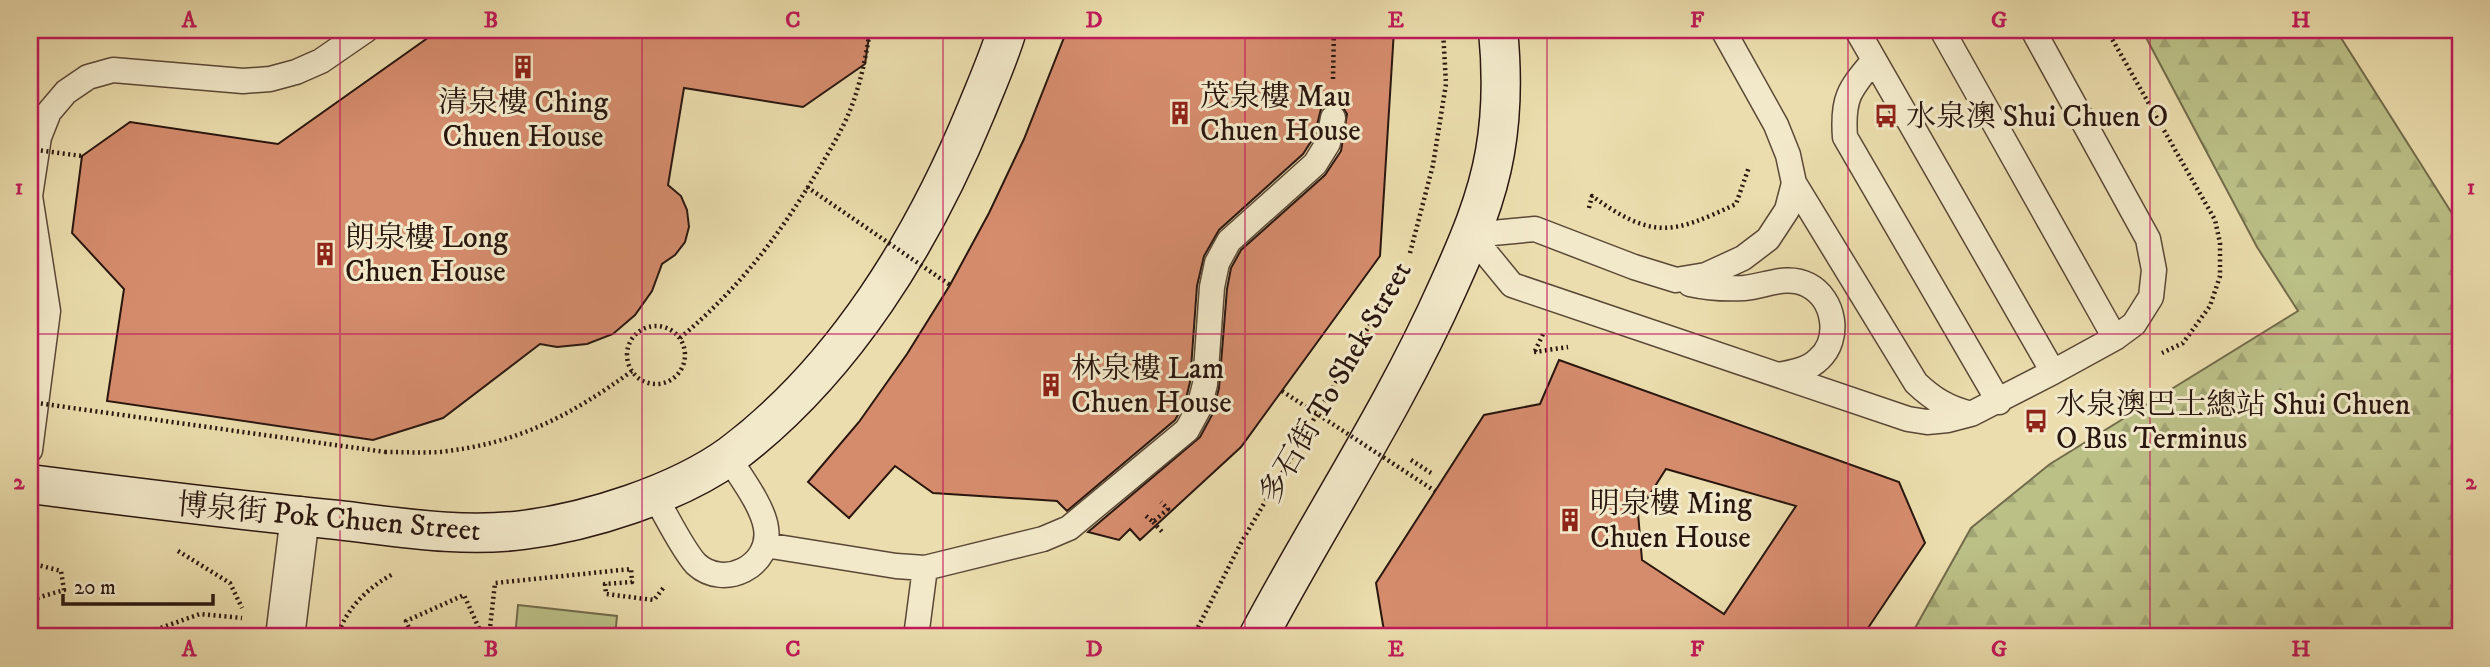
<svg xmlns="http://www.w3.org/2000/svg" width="2490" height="667" viewBox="0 0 2490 667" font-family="'IM FELL DW Pica','Noto Serif TC',serif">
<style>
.green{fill:#bbc087;stroke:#726b4b;stroke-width:2}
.forest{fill:url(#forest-firs);stroke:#726b4b;stroke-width:2}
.building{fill:#d58c6d;stroke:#29160f;stroke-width:2;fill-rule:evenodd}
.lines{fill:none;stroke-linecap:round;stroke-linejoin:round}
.lane-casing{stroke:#5a4836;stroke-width:27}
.street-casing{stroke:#5a4836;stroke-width:41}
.secondary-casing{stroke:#29160f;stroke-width:41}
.path{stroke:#29160f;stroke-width:4.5;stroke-dasharray:2 3.5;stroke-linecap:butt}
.lane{stroke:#f2e9ca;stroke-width:24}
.street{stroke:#f2e9ca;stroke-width:38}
.secondary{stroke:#f2e9ca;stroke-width:38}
.path-bridge{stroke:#29160f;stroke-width:4.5;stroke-dasharray:2 3.5;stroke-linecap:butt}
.grid{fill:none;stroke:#c2185b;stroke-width:2;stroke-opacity:0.55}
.labels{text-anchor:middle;stroke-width:6;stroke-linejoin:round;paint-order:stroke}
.poi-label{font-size:30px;fill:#29160f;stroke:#f2e9ca;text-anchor:start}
.street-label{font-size:30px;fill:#29160f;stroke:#f2e9ca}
.neatline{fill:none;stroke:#c2185b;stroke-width:2.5}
.grid-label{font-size:23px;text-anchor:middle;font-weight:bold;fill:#c2185b}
</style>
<defs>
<pattern id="forest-firs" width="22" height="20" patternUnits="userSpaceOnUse" patternTransform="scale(1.75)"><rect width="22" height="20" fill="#bbc087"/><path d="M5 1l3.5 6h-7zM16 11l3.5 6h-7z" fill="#a1a473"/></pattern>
</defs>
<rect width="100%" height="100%" fill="#ebddad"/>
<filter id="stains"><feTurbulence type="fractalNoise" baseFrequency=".00286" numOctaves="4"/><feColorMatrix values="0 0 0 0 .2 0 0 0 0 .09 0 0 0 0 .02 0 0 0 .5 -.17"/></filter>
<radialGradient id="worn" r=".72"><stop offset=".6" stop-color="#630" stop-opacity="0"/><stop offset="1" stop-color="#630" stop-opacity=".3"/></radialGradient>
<path class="green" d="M 518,605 L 617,616 L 615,637 L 515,637 Z"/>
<path class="forest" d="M 2142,30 L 2336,30 L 2460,226 L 2460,637 L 1910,637 L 1971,528 L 2050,464 L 2298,311 L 2257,247 Z"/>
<path class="building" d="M 439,30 L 870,30 L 865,64 L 803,107 L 684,88 L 668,185 L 681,196 L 687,210 L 689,227 L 685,242 L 675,255 L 662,264 L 652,291 L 635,315 L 613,334 L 587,344 L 557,347 L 540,344 L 443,418 L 373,440 L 107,401 L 124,289 L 72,233 L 82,156 L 130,122 L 278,144 Z
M 1067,30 L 1394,30 L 1380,256 L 1241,447 L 1140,540 L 1130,529 L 1119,540 L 1088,532 L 1200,437 L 1212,415 L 1219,388 L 1227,289 L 1231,268 L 1241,250 L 1325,175 L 1341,151 L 1347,114 L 1342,106 L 1329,104 L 1321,109 L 1314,137 L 1303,154 L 1219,230 L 1204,256 L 1197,286 L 1190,382 L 1185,403 L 1175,420 L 1067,511 L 1057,501 L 933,493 L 895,466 L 849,518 L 808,482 L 859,422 L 907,354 L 950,285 L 989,213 L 1024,139 Z
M 1559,360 L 1899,482 L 1925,543 L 1862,637 L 1385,637 L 1376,583 L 1484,415 L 1540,404 ZM 1666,469 L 1796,506 L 1724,614 L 1642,560 L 1638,513 Z"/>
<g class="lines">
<g class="lane-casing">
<path id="lane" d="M 1857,30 L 2053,372
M 1942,30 L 2115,338
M 1874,60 C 1850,89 1842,97 1845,137 L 1999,402
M 1794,183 L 1916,383 C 1933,399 1947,408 1971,414
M 1471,235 L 1512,285 L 1908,419 L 1927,422 L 1948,420 L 1971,414 L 2053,372 L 2115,338 L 2134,324 L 2151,297 L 2154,270 L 2148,239 L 2033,30
M 1471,235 L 1535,229 L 1634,267 L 1676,280 L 1706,275 L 1743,258 L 1768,239 L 1787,210 L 1794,183 L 1788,155 L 1776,125 L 1723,30
M 1690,284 C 1708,288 1726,289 1744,288 C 1766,286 1787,274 1808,285 C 1835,299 1841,339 1819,359 C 1808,370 1793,372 1779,375
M 30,450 L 48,311 L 30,196 L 39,137 L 49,112 L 66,92 L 88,77 L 113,70 L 243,81 L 270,79 L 296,72 L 321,61 L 366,30
M 654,495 C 665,513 682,549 696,564 C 724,590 772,566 766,528 C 763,506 740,476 728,457
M 765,545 L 896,566 L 925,568 L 1043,539 L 1069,528 L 1187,430 L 1199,408 L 1205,384 L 1212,287 L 1217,263 L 1229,241 L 1315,164 L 1328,143 L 1333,118
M 916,637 L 925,568"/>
</g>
<g class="street-casing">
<path id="street" d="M 285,637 L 300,516"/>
</g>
<g class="secondary-casing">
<path id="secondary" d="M 30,484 C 132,497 235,510 338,520 C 399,527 461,538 523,530 C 588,522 677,494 731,455 C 844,370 923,240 976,111 C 987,84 999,57 1007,30
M 1258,637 C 1320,520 1394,409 1448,287 C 1468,243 1487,199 1495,152 C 1502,112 1502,70 1498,30"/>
</g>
<path class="path" d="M 2107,30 L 2215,220 L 2220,243 L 2220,276 L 2210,306 L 2183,343 L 2162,353
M 1333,79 L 1334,30
M 1589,208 L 1592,196 C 1652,239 1671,235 1736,204 L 1749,167
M 1410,253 L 1433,165 L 1446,84 L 1443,30
M627 355a29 29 0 1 1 58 0a29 29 0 1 1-58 0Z
M 680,338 C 739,288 776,240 816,174 C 828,153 842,131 851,108 C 861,82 866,56 870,30
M 1535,351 L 1543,334
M 1534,352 L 1568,347
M 385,452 C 403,452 421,453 439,452 C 517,444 570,416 632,371
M 1411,460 L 1431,473
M 1146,516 L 1153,522 L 1168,509 L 1161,502
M 1153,522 L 1164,534
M 178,551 L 230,583 L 242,608
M 30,563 L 61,571 L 64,590 L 30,600
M 135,637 L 200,614 L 242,618
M 337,637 C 346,609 367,588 393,574
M 413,637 L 406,621 L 464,595 L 483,637
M 489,637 L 495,583 L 631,569 L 632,582 L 605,584 L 606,594 L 654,600 L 664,587
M 1193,637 L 1242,541 L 1402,270"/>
<use href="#lane" class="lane"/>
<use href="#street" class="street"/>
<use href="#secondary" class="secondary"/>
<path class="path-bridge" d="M 30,149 L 82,156
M 807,187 L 950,285
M 1282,391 L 1435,491
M 30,402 L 385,452"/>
</g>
<path class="grid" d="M 340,30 L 340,637M 642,30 L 642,637M 943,30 L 943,637M 1245,30 L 1245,637M 1547,30 L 1547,637M 1848,30 L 1848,637M 2150,30 L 2150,637M 30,334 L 2460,334"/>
<defs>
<g id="building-bare" transform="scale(1.89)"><path d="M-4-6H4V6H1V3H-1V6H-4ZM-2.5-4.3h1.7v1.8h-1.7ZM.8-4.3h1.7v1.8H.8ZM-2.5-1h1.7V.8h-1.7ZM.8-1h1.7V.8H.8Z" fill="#8f2418" stroke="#f2e9ca" stroke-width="2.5" paint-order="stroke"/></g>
<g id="bus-bare" transform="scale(1.89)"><path d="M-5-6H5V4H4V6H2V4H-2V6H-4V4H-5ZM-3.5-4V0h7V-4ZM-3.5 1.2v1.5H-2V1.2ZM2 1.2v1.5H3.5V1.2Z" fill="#8f2418" stroke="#f2e9ca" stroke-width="2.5" paint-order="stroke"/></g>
</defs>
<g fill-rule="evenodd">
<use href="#building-bare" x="523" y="67"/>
<use href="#building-bare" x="1180" y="113"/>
<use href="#bus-bare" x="1886" y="116"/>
<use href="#building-bare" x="325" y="254"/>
<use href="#building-bare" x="1051" y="385"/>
<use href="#bus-bare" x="2036" y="421"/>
<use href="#building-bare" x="1570" y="520"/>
</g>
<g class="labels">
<g class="poi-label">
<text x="1200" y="106">茂泉樓 Mau<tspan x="1200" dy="34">Chuen House</tspan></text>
<text x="523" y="112" text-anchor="middle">清泉樓 Ching<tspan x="523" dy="34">Chuen House</tspan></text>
<text x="1906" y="126">水泉澳 Shui Chuen O</text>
<text x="345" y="247">朗泉樓 Long<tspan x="345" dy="34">Chuen House</tspan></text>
<text x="1071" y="378">林泉樓 Lam<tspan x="1071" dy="34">Chuen House</tspan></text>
<text x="2056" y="414">水泉澳巴士總站 Shui Chuen<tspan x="2056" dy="34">O Bus Terminus</tspan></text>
<text x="1590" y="513">明泉樓 Ming<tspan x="1590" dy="34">Chuen House</tspan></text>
</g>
<g class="street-label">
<text transform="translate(1335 382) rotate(-60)" y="10">多石街 To Shek Street</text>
<text transform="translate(329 517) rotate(5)" y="10">博泉街 Pok Chuen Street</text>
</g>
</g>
<rect width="2490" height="667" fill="none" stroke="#ebddad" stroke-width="77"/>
<path d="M63 594v10h150v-10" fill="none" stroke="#29160f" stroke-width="3.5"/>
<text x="74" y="594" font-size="21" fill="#29160f" stroke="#f2e9ca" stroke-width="5" paint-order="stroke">20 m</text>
<rect x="38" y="38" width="2414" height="590" class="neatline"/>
<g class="grid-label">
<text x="189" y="27">A</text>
<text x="491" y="27">B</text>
<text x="793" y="27">C</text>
<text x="1094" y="27">D</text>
<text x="1396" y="27">E</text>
<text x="1697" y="27">F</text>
<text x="1999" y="27">G</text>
<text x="2301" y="27">H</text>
<text x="19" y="194">1</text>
<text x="2471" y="194">1</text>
<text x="19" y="489">2</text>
<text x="2471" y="489">2</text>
<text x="189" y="656">A</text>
<text x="491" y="656">B</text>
<text x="793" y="656">C</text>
<text x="1094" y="656">D</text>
<text x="1396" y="656">E</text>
<text x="1697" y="656">F</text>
<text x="1999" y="656">G</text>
<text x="2301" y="656">H</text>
</g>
<rect width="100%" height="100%" filter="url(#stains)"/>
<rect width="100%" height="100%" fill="url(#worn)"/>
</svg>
